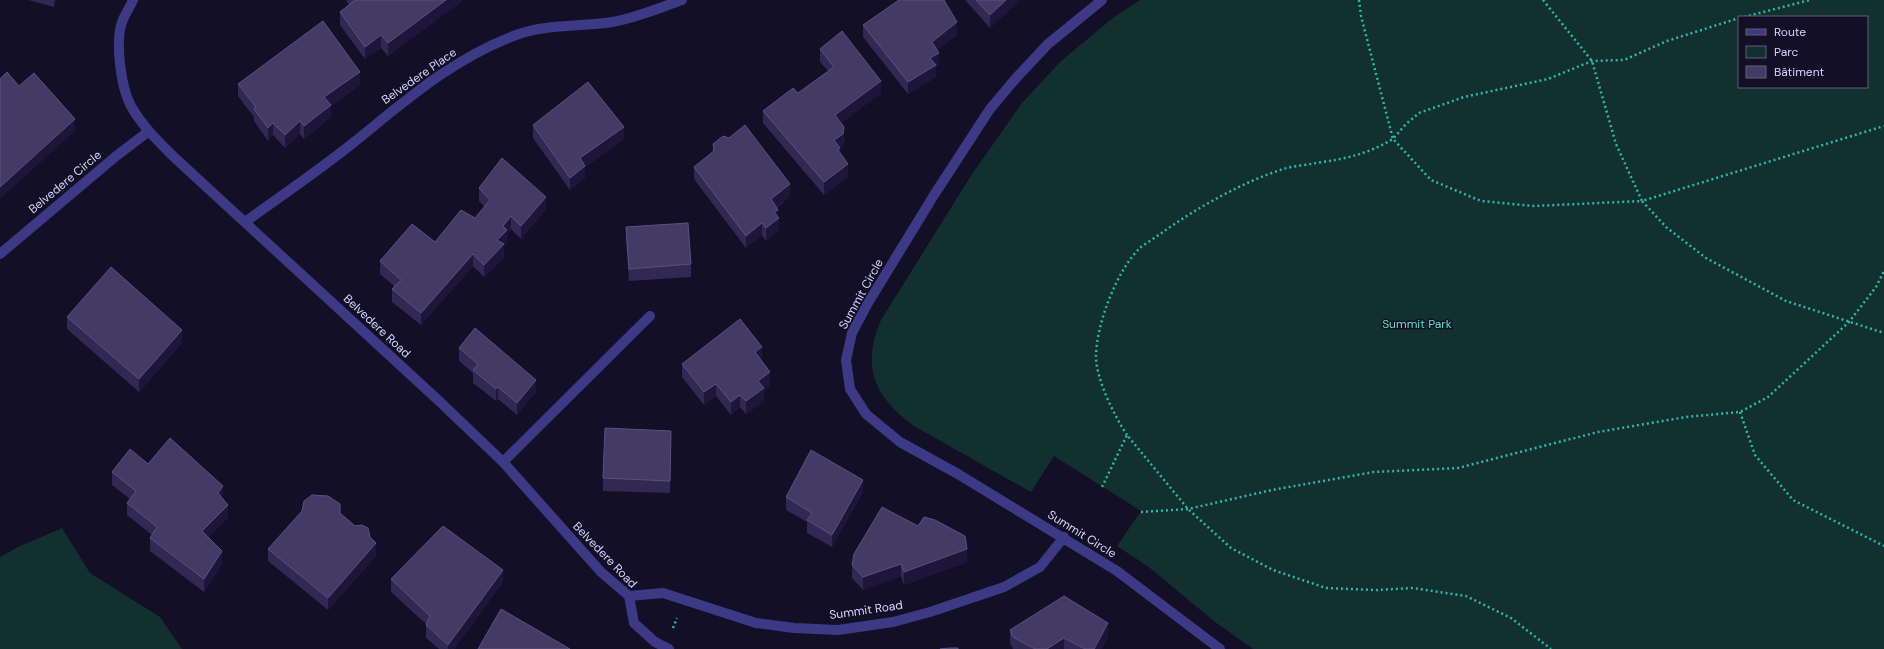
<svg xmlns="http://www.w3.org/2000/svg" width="1884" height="649" viewBox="0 0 1884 649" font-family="'DM Sans',sans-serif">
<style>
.green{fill:#12302f;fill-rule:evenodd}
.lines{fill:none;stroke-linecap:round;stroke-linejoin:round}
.path{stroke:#2fb8b0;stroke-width:2.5;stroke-dasharray:2 3;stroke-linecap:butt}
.service{stroke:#3d3a85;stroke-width:10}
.minor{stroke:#3d3a85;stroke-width:10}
.wall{fill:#312854}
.shaded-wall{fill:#1d163a}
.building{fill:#433a66;stroke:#5a527e}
.labels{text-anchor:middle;stroke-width:3;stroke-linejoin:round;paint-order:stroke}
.street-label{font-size:12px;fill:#d9d4ff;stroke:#130f26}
.park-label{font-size:12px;fill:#5fe0c0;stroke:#130f26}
</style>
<rect width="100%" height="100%" fill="#130f26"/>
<path class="green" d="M 1140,0 L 1884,0 L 1884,649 L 1253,649 L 1215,622 L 1150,568 L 1117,546 L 1141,511 L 1054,456 L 1031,492 L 914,426 C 874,397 861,366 881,320 L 972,174 L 1022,103 L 1061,61 L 1114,17 ZM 1739,17 L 1867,17 L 1867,87 L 1739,87 Z
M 62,528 L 90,573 L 160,617 L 182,649 L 0,649 L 0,557 L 18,547 Z"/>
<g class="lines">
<path class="path" d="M 1359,0 L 1361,16 L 1393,139 L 1406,124 L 1419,113 L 1464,97 L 1548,79 L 1592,61 L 1624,60 L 1667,41 L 1739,18
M 1543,0 L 1592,61 L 1616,144 L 1642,201 L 1884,126
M 1744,17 L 1810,0
M 1740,412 L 1755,455 L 1793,500 L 1884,546
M 1127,435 C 1115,417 1096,379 1096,357 C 1096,325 1117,269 1141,247 C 1148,242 1156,237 1163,232 C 1198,207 1243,182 1283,169 C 1294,166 1306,165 1316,163 C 1345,159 1368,154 1393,139 L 1431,180 L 1481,201 L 1534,206 L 1642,201 L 1666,227 L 1706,258 L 1786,301 L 1884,333
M 1102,487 L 1127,435 L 1188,509 L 1231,548 L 1273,570 L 1326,588 L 1376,590 L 1413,588 L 1466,596 L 1511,618 L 1551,649
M 1141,512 L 1188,509 L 1272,490 L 1374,472 L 1458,468 L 1598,432 L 1686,417 L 1740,412 L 1768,397 L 1849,322 L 1876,287 L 1884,271
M 673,628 L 677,618"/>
<path class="service" d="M 503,462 L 650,316"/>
<path class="minor" d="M 133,0 C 130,7 125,14 122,22 C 115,42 121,88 131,106 C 142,126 159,142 175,158 L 438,400 L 503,462 L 601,572 L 629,596 L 634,623 L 655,642 L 669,649
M 1102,0 L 1048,44 L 1017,77 L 990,109 L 934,195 L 868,303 L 852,333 L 846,360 L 850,389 L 866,414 L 900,442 L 958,474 L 1117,571 L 1220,649
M 245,222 C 281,196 318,171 353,143 C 404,102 453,58 516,35 C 546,24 581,27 612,22 C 636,18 659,8 682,0
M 0,254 L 115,157 L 149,131
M 629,596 L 663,593 L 756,623 L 794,628 L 838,630 L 893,622 L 930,612 L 1004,587 L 1040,567 L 1064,537"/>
</g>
<path class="wall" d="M 28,0 L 56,0 L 54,7 Z
M 346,0 L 462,0 L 462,1 L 388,56 L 381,48 L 365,59 L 340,25 L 340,12 L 349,5 Z
M 965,0 L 1020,0 L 990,28 Z
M 863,25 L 957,35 L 937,50 L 939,65 L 936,67 L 936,77 L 908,94 L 863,37 Z
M 820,49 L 881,93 L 841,123 L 844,140 L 843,147 L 840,149 L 840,152 L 848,177 L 824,195 L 763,123 L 763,111 L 798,93 L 828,71 L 820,62 Z
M 238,84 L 360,85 L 331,106 L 331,117 L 304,139 L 300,134 L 285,148 L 273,135 L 268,141 L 254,121 L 254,117 L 238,96 Z
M 533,125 L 624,139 L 585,167 L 585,178 L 570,190 L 533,138 Z
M 713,144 L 790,196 L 777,208 L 779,230 L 766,241 L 762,235 L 746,248 L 694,179 L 694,167 L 713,151 Z
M 479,188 L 546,209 L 521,239 L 511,229 L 507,234 L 507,243 L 504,246 L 504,257 L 484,277 L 473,266 L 421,325 L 392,302 L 392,289 L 394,286 L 380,274 L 380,261 L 435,242 L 475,218 L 485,207 L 479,201 Z
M 626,227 L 691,264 L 691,277 L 629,281 L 626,239 Z
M 67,317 L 182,343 L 139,392 L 67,329 Z
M 459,348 L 536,392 L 517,415 L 498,399 L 496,401 L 473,383 L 473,373 L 459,361 Z
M 762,359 L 761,360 L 770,385 L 764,390 L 764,401 L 746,414 L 740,407 L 731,415 L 716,396 L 704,405 L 682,377 L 682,364 Z
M 671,443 L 670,493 L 603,491 L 603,478 Z
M 148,464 L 223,499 L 228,517 L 208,538 L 222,564 L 204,592 L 150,551 L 150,538 L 152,535 L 127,515 L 127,503 L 130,499 L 112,485 L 112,472 Z
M 863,492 L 832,547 L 807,533 L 807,522 L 786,510 L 786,497 Z
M 340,513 L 355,526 L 370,537 L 376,556 L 328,610 L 268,561 L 268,549 Z
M 967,562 L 904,585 L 901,576 L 863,590 L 852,578 L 852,565 Z
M 391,579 L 503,582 L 454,649 L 439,649 L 426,638 L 426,624 L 391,592 Z
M 1010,630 L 1108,636 L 1101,649 L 1013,649 L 1010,643 Z"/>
<path class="shaded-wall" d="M 54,0 L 56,0 L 54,7 Z
M 446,0 L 462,0 L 462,1 L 388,56 L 388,43 Z
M 1006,0 L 1020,0 L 990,28 L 990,15 Z
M 957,22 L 957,35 L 932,54 L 932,42 Z
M 381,35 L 381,48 L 365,59 L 365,47 Z
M 939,53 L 939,65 L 936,67 L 936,77 L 908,94 L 908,82 L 930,58 Z
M 360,72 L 360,85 L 331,106 L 331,117 L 304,139 L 304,126 L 324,97 Z
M 881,81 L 881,93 L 835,128 L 835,115 Z
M 75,119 L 75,131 L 0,199 L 0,187 Z
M 300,121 L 300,134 L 285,148 L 285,135 Z
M 273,123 L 273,135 L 268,141 L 268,128 Z
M 624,127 L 624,139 L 585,167 L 585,178 L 570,190 L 570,178 L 580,158 Z
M 844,127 L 843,147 L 840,149 L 840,160 L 834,140 Z
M 848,164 L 848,177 L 824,195 L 824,182 Z
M 790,184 L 790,196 L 771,212 L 771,199 Z
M 546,197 L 546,209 L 521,239 L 521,226 Z
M 778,210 L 778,218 L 779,218 L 779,230 L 766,241 L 766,228 L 774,212 Z
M 511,216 L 511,229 L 507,234 L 507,243 L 504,246 L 504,257 L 484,277 L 484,265 L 497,240 L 503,226 Z
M 762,223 L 762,235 L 746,248 L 746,236 Z
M 473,254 L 473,266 L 421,325 L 421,313 Z
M 182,330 L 182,343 L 139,392 L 139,379 Z
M 762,347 L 762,359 L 755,365 L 755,352 Z
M 770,372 L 770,385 L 764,390 L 764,401 L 746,414 L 746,401 L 758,381 Z
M 536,380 L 536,392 L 517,415 L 517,403 Z
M 716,384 L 716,396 L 704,405 L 704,392 Z
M 498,387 L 498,399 L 496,401 L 496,389 Z
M 740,395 L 740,407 L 731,415 L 731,402 Z
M 671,431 L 671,443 L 670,493 L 670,481 Z
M 863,480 L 863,492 L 832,547 L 832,535 Z
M 223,486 L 223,499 L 218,493 Z
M 228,505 L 228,517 L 202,544 L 202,531 Z
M 376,543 L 376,556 L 328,610 L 328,598 Z
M 967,549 L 967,562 L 904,585 L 904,572 Z
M 222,551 L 222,564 L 204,592 L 204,579 Z
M 901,564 L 901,576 L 863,590 L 863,577 Z
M 503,570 L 503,582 L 454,649 L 448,649 L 448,645 Z
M 1108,623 L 1108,636 L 1101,649 L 1094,649 Z
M 1064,638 L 1064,649 L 1047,649 Z"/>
<path class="building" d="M 354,0 L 446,0 L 388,43 L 381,35 L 365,47 L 340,12 L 355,0 Z
M 899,0 L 944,0 L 957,22 L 932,42 L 939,53 L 930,58 L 936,65 L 908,82 L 863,25 Z
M 976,0 L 1006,0 L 990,15 Z
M 323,21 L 360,72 L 324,97 L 331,105 L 304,126 L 300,121 L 285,135 L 273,123 L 268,128 L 254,109 L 256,107 L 238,84 Z
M 842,31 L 881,81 L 835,115 L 844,127 L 843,134 L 834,140 L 840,148 L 838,150 L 848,164 L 824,182 L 763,111 L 793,88 L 798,93 L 834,67 L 820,49 Z
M 7,72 L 19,86 L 34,73 L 75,119 L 0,187 L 0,79 Z
M 588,82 L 624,127 L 580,158 L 585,166 L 570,178 L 533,125 Z
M 745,125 L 790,184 L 771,199 L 778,210 L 774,212 L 779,218 L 766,228 L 762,223 L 746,236 L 694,167 L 714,151 L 713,144 L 723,136 L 729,138 Z
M 502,158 L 546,197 L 521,226 L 511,216 L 503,226 L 507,230 L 497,240 L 504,244 L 484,265 L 473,254 L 421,313 L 392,289 L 401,280 L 380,261 L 412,224 L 435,242 L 461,210 L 475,218 L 490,200 L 479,188 Z
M 688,223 L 691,264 L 629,269 L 626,227 Z
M 111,267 L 182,330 L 139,379 L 67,317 Z
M 740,319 L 762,347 L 755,352 L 770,372 L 758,381 L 764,388 L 746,401 L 740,395 L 731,402 L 716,384 L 704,392 L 682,364 Z
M 475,328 L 536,380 L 517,403 L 498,387 L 496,389 L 473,370 L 478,364 L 459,348 Z
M 605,428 L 671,431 L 670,481 L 603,478 Z
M 170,438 L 223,486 L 218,493 L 228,505 L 202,531 L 222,551 L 204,579 L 150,538 L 157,527 L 127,503 L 136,491 L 112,472 L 130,449 L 148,464 Z
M 811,450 L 863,480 L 832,535 L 807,520 L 812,513 L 786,497 Z
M 312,495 L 328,496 L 340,504 L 340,513 L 355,526 L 362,525 L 368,528 L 370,537 L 376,543 L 328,598 L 268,549 L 302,511 L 304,501 Z
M 882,507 L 918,526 L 924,517 L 935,520 L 965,536 L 967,549 L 904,572 L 901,564 L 863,577 L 852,565 L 854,554 Z
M 443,526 L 503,570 L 448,645 L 426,625 L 430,616 L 391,579 Z
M 1064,596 L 1108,623 L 1094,649 L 1085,649 L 1064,638 L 1047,649 L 1035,649 L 1013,637 L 1010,630 Z
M 501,609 L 570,649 L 478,649 Z
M 949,648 L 958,648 L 958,649 L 940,649 Z"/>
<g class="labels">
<g class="street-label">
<text transform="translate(419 76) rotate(-35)" y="4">Belvedere Place</text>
<text transform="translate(65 182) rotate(-40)" y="4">Belvedere Circle</text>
<text transform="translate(861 294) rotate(-61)" y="4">Summit Circle</text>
<text transform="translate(377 326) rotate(43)" y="4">Belvedere Road</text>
<text transform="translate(1082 534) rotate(32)" y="4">Summit Circle</text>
<text transform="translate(605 555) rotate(46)" y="4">Belvedere Road</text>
<text transform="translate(866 610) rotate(-8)" y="4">Summit Road</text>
</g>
<g class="park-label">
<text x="1417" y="328">Summit Park</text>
</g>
</g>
<rect x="1738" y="16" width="130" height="72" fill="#130f26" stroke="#625e7d"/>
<rect x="1746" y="29" width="20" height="6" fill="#3d3a85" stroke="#625e7d"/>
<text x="1774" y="36" font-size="12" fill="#d9d4ff">Route</text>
<rect x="1746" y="46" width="20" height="12" fill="#12302f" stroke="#625e7d"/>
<text x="1774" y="56" font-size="12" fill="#d9d4ff">Parc</text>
<rect x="1746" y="66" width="20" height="12" fill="#433a66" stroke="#625e7d"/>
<text x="1774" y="76" font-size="12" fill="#d9d4ff">Bâtiment</text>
</svg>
